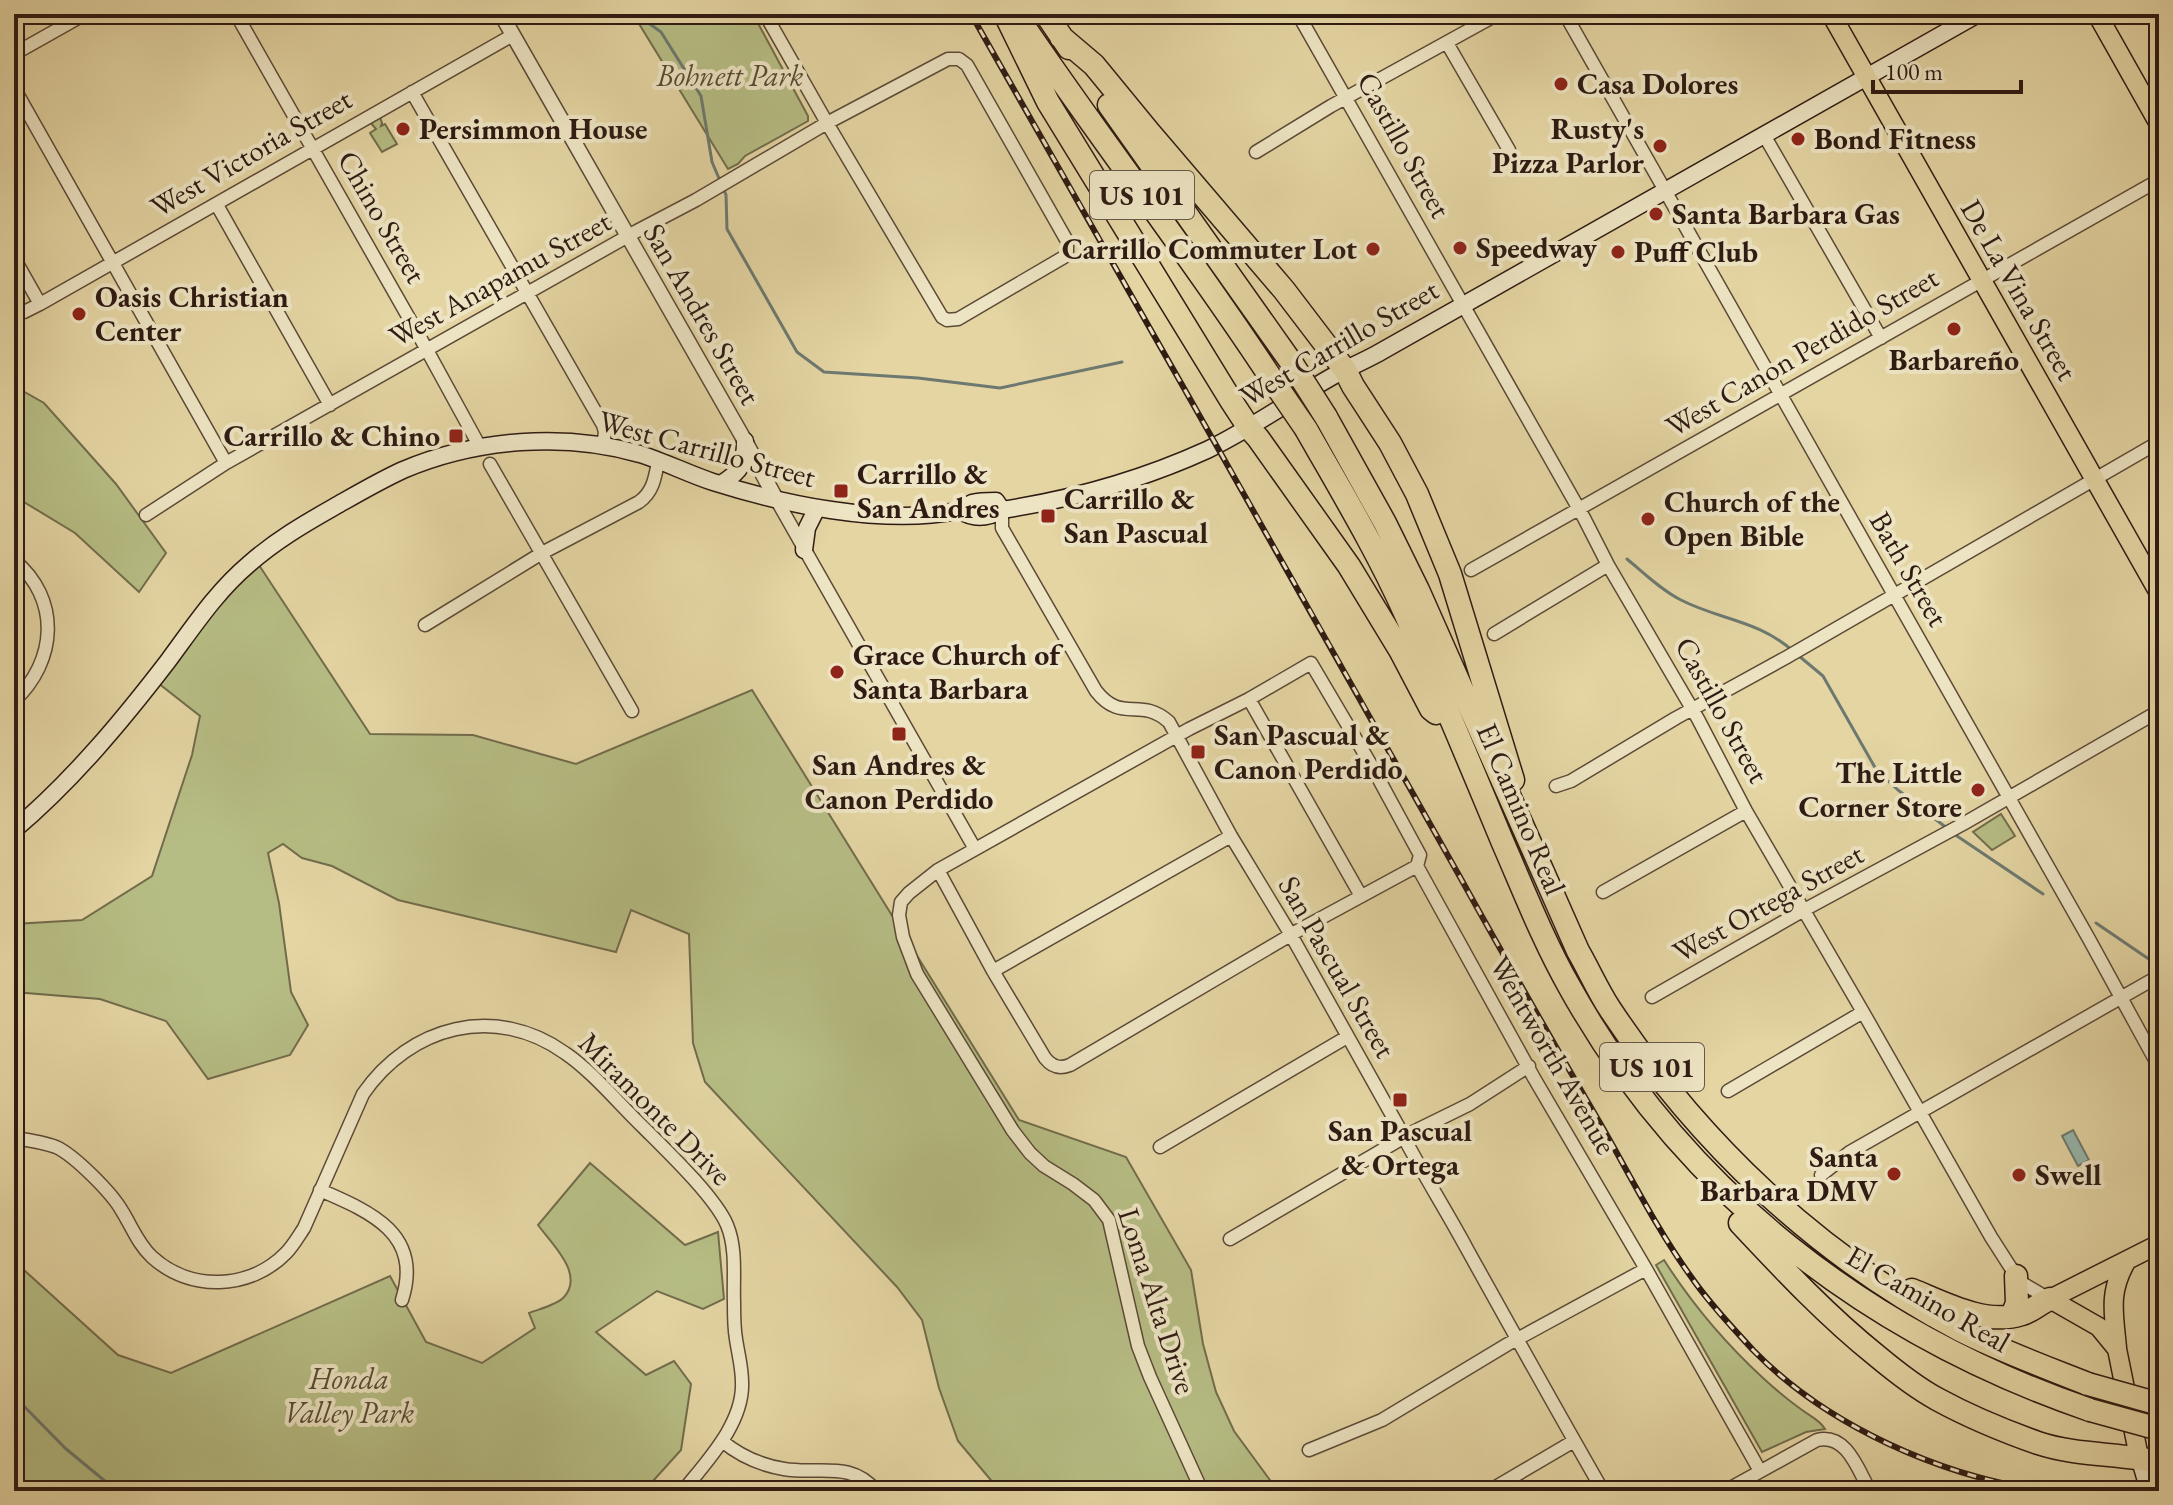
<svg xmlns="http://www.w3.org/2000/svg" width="2173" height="1505" viewBox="0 0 2173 1505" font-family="'EB Garamond',serif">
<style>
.green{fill:#b6bd84;stroke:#726c4c;stroke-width:2}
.water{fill:#97b7ae;stroke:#6d7970;stroke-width:2}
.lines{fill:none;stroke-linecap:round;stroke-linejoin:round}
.stream{stroke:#6d7970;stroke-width:3}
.minor-casing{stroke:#5c4a37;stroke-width:15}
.tertiary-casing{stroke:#5c4a37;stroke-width:17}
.secondary-casing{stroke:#2f1b13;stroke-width:19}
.primary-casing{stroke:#2f1b13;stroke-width:21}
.motorway-casing{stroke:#2f1b13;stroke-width:25}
.minor{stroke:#ede4c3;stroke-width:12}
.tertiary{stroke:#ede4c3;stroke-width:14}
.secondary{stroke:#ede4c3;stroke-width:16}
.primary{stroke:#e4d5a3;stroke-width:18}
.motorway{stroke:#e4d5a3;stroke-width:22}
.rail-casing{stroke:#2f1b13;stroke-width:6}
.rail{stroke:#ede4c3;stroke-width:3;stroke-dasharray:9;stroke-linecap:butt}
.motorway-bridge-casing{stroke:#2f1b13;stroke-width:25;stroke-linecap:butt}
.motorway-bridge{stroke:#e4d5a3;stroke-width:22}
.poi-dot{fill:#8f2418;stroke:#ede4c3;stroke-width:3}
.labels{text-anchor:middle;stroke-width:8;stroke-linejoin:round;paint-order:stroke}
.shield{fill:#ede4c3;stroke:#685748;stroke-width:2}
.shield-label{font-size:28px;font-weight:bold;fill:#2f1b13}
.park-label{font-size:30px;font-style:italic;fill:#584c35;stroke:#ede4c3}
.poi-label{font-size:30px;font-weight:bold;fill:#2f1b13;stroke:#ede4c3;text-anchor:start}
.street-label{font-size:30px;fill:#2f1b13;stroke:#ede4c3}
</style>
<rect width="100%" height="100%" fill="#e4d5a3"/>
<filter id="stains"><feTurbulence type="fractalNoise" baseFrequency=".0025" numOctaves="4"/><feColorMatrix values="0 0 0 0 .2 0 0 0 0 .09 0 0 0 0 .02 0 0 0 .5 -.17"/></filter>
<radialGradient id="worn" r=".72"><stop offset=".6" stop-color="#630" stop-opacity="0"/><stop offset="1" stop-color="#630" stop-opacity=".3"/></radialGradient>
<path class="green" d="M 633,14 L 753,14 L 808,116 L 808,121 L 745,156 L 738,164 L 728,169 Z
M 380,117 L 382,123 L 381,126 L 385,124 L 397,144 L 382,152 L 370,133 L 376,129 L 370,122 Z
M 14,386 L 44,403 L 116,484 L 166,553 L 139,592 L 75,533 L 14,496 Z
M 255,559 L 370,734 L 473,735 L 576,764 L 752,690 L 1019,1120 L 1126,1157 L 1191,1270 L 1203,1344 L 1216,1392 L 1234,1431 L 1278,1491 L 1000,1491 L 958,1441 L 939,1388 L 922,1320 L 897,1287 L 705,1082 L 693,1043 L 689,934 L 631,910 L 616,952 L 398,900 L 332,866 L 302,858 L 283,844 L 268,853 L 279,903 L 291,992 L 308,1025 L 290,1055 L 208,1079 L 166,1021 L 100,999 L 14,992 L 14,924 L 82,920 L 152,876 L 192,755 L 200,716 L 153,679 Z
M 2001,814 L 2015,836 L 1992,850 L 1973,832 Z
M 590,1163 L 685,1245 L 718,1232 L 724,1299 L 703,1309 L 657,1291 L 596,1332 L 646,1375 L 674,1361 L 691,1384 L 681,1450 L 644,1491 L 14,1491 L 14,1261 L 118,1355 L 171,1373 L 390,1276 L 426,1342 L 482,1363 L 535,1328 L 529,1313 C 539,1309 557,1305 564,1297 C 585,1274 551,1243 538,1225 Z
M 1664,1260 C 1692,1304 1725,1343 1763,1378 C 1775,1389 1788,1400 1802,1410 C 1810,1416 1820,1420 1825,1429 L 1806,1432 L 1762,1452 L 1656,1265 Z"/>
<path class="water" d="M 2073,1130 L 2089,1160 L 2078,1166 L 2062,1136 Z"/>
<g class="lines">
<path class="stream" d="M 636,14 L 661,32 L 701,96 L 712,162 L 721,183
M 724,190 L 726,195 L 727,229 L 797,352 L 824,372 L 918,378 L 1000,388 L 1122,362
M 1627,559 C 1644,573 1661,590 1681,600 C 1720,620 1758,620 1793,651
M 1799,656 L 1823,676 L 1877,771 L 1898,790 L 1948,829
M 1954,834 L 2043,894
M 2096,923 L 2159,966
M 14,1396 L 65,1448 L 117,1491"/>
<g class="minor-casing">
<path id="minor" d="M 236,14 L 422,341 L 480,447
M 1298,14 L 1584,518 L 1608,565 L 1698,719 L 1746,811 L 1863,1012 L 1991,1237 L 2016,1276 L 2022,1283 L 2049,1299
M 1565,14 L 2089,939 L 2159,1067
M 1447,43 L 1509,150
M 14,54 L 85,14
M 14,88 L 226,463
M 412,92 L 603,425 L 605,432 L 603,446
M 1764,135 L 1881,338
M 1256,152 L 1331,106 L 1498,14
M 217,205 L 330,405
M 14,258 L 40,304
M 14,314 L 24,312 L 40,304 L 513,35
M 490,464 L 632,711
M 776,499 L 975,849
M 1002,510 L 1002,528 L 1096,691 C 1122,724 1140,696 1169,722 L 1231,836 L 1291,935 L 1398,1126 C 1419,1168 1445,1208 1467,1249 C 1512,1330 1557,1411 1603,1491
M 146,515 L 226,463 L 637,231 L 696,200 L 827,123 L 948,59 L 959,59 L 967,65 L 1067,241 L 1067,251 L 1064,257 L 958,319 L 947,320 L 942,317 L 827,123 L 765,14
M 14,560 C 61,599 57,661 14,701
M 1471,570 L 2159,180
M 425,625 L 542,553 L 639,502 C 653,492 655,478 658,462
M 1494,634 L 1608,565
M 1249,699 L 1361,896
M 1556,786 L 1571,781 L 1676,718 L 1787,657 L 2159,442
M 938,870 L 993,971 L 1045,1058 C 1052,1067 1060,1069 1070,1065 L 1299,930 L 1417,866
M 1603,892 L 1746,811
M 993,971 L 1231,836
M 1652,997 L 1804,910 L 1963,824 L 2159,711
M 1728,1091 L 1863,1012
M 14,1138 C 28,1140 43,1142 56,1147 C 74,1155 112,1193 122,1211 C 132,1227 138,1244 152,1257 C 190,1292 250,1290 286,1253 C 293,1246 298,1237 304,1228 L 363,1094 C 410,1026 495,1003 565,1053 C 593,1072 619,1104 644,1128 C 667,1151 715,1197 727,1225 C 737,1249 733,1277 734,1303 C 734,1315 734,1328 736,1339 C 738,1353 742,1367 742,1382 C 744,1423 707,1461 683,1491
M 1160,1147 L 1347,1037
M 1821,1175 L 1850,1152 L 2159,976
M 320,1190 C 371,1212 423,1234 402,1300
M 1230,1239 L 1413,1132 L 1470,1104 L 1529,1066
M 722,1441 C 740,1456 760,1465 784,1469 C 818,1475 851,1460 876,1491
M 1309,1450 L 1382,1420 L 1508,1344 L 1646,1269
M 1202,1491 L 1150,1377 L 1138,1346 L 1109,1220 L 1094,1200 L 1073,1184 L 1044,1166 L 1030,1153 L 1013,1131 L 917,974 L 903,937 L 899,915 L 901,902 L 909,893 L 938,870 L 1189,729 L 1249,699 L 1311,663 L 1370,763 L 1420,855 L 1417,866 L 1534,1078 L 1646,1269 L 1760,1471
M 1489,1491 L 1574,1441
M 1725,1491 L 1817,1440 C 1847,1433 1858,1470 1870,1491"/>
</g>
<g class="tertiary-casing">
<path id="tertiary" d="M 501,14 L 745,441 L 776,499"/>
</g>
<g class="secondary-casing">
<path id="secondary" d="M 721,484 C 741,471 745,465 745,441
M 961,511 C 975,520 988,518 1002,510 C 1073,499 1141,480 1207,450 C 1255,427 1297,395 1344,370 C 1357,364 1370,358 1382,351 L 1978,14
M 804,550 L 807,528 L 817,508
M 14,830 C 72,781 122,721 168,661 C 194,626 216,592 249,564 C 275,541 304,524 334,507 C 357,494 379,481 403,470 C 476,439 564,432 640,454 C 665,462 689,474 713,482 C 751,494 791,504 831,510 C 871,516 917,519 957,511 C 963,510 967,505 972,503 C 980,501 989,501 996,501 L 1002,510
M 2139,1457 L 2149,1491"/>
</g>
<g class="primary-casing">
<path id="primary" d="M 1831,14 L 2159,593
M 2097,14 L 2159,124
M 2050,1299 L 2099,1327 L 2117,1349 L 2139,1457
M 2050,1299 L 2159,1244
M 2117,1348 C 2114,1314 2108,1293 2126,1262"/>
</g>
<g class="motorway-casing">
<path id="motorway" d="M 1005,14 L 1048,102 L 1232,402 L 1249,428 L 1258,438 L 1349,566 L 1400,650 L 1431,709 L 1436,713
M 1046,14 L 1069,48
M 1023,25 C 1103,143 1191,256 1269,375
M 1061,37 L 1094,65 L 1149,132 L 1284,290 L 1345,370 L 1353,386 L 1390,443 L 1417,494 L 1450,574 L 1513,780
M 1109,105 L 1291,362
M 1326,417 L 1385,523 L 1418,590 L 1578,951 C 1589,970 1598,991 1610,1009 C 1699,1143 1817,1255 1960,1330 C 2001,1351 2045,1367 2088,1384
M 1306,429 C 1340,489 1377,550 1405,613 C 1439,689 1471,766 1503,843 C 1524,891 1543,940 1569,986 C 1683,1192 1869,1334 2090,1410
M 1740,1223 C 1784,1270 1827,1316 1877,1356 C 1895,1371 1915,1387 1937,1399 C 1968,1416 2004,1431 2038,1443 C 2077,1456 2119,1453 2159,1462
M 1912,1290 C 1944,1303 1986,1326 2022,1314 C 2032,1311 2040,1303 2050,1299
M 2012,1316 L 2017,1303 L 2016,1276"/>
</g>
<use href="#minor" class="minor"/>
<use href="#tertiary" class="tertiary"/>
<use href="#secondary" class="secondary"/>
<use href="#primary" class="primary"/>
<use href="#motorway" class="motorway"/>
<g class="rail-casing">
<path id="rail" d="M 971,14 C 1135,301 1298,589 1460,877 C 1506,960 1553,1042 1600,1123 C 1630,1175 1657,1230 1692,1278 C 1709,1303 1732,1327 1753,1350 C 1827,1426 1942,1477 2046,1491"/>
</g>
<use href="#rail" class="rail"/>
<g class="motorway-bridge-casing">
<path id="motorway-bridge" d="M 1291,362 L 1326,417
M 1269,375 L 1306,429
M 2088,1384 L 2159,1404
M 2090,1410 L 2159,1429"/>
</g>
<use href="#motorway-bridge" class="motorway-bridge"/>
</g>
<g class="poi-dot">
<circle cx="1561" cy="84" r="8"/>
<circle cx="403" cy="129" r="8"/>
<circle cx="1798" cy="139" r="8"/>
<circle cx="1660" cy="146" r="8"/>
<circle cx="1656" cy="214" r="8"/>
<circle cx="1460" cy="248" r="8"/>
<circle cx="1373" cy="249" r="8"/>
<circle cx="1618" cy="252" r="8"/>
<circle cx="79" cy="314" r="8"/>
<circle cx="1954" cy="329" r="8"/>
<rect x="448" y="428" width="16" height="16" rx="4"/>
<rect x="833" y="483" width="16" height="16" rx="4"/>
<rect x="1040" y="508" width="16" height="16" rx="4"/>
<circle cx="1648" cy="519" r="8"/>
<circle cx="837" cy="672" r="8"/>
<rect x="891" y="726" width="16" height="16" rx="4"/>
<rect x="1190" y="744" width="16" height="16" rx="4"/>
<circle cx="1978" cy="790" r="8"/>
<rect x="1392" y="1092" width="16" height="16" rx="4"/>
<circle cx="1894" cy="1174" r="8"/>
<circle cx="2019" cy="1175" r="8"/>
</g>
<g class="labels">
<g class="shield">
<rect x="1090" y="171" width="104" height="48" rx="6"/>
<rect x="1600" y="1043" width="104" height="48" rx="6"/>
</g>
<g class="shield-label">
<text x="1142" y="205">US 101</text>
<text x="1652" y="1077">US 101</text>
</g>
<g class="park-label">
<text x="730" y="86">Bohnett Park</text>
<text x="349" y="1389">Honda<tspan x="349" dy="34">Valley Park</tspan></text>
</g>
<g class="poi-label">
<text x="1577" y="94">Casa Dolores</text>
<text x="419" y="139">Persimmon House</text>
<text x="1644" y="139" text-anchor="end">Rusty's<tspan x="1644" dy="34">Pizza Parlor</tspan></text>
<text x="1814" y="149">Bond Fitness</text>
<text x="1672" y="224">Santa Barbara Gas</text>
<text x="1476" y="258">Speedway</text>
<text x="1357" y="259" text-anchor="end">Carrillo Commuter Lot</text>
<text x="1634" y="262">Puff Club</text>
<text x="95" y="307">Oasis Christian<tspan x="95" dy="34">Center</tspan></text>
<text x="1954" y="370" text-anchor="middle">Barbareño</text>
<text x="440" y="446" text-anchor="end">Carrillo &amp; Chino</text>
<text x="857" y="484">Carrillo &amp;<tspan x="857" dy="34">San Andres</tspan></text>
<text x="1064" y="509">Carrillo &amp;<tspan x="1064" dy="34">San Pascual</tspan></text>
<text x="1664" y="512">Church of the<tspan x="1664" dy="34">Open Bible</tspan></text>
<text x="853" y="665">Grace Church of<tspan x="853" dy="34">Santa Barbara</tspan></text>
<text x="1214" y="745">San Pascual &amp;<tspan x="1214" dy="34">Canon Perdido</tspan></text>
<text x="899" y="775" text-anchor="middle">San Andres &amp;<tspan x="899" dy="34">Canon Perdido</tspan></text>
<text x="1962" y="783" text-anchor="end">The Little<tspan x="1962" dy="34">Corner Store</tspan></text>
<text x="1400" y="1141" text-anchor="middle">San Pascual<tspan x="1400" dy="34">&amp; Ortega</tspan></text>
<text x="1878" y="1167" text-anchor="end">Santa<tspan x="1878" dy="34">Barbara DMV</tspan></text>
<text x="2035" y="1185">Swell</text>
</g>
<g class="street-label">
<text transform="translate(1404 145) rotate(61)" y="10">Castillo Street</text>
<text transform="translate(251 153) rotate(-30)" y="10">West Victoria Street</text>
<text transform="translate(382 217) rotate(60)" y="10">Chino Street</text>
<text transform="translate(500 279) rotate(-29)" y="10">West Anapamu Street</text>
<text transform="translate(2019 290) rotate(60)" y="10">De La Vina Street</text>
<text transform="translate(702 314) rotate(60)" y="10">San Andres Street</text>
<text transform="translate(1339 343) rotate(-30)" y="10">West Carrillo Street</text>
<text transform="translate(1802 352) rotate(-30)" y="10">West Canon Perdido Street</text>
<text transform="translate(707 449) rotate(15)" y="10">West Carrillo Street</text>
<text transform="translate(1909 569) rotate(60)" y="10">Bath Street</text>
<text transform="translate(1722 710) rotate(61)" y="10">Castillo Street</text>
<text transform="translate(1521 809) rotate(67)" y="10">El Camino Real</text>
<text transform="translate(1768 903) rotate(-29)" y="10">West Ortega Street</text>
<text transform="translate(1337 967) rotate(60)" y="10">San Pascual Street</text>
<text transform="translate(1553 1055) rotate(60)" y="10">Wentworth Avenue</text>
<text transform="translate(655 1109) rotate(45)" y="10">Miramonte Drive</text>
<text transform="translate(1928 1299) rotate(30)" y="10">El Camino Real</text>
<text transform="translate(1157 1301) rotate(72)" y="10">Loma Alta Drive</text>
</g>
</g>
<rect width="2173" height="1505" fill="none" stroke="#e4d5a3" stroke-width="48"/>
<rect x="16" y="16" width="2141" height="1473" fill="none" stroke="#2f1b13" stroke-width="4"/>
<rect x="24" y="24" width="2125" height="1457" fill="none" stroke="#2f1b13" stroke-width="2"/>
<path d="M1873 80v12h148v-12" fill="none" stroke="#2f1b13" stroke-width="4"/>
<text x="1885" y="80" font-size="24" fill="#2f1b13" stroke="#ede4c3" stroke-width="6" paint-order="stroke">100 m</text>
<rect width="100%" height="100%" filter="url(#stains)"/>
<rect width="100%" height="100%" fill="url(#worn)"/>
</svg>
